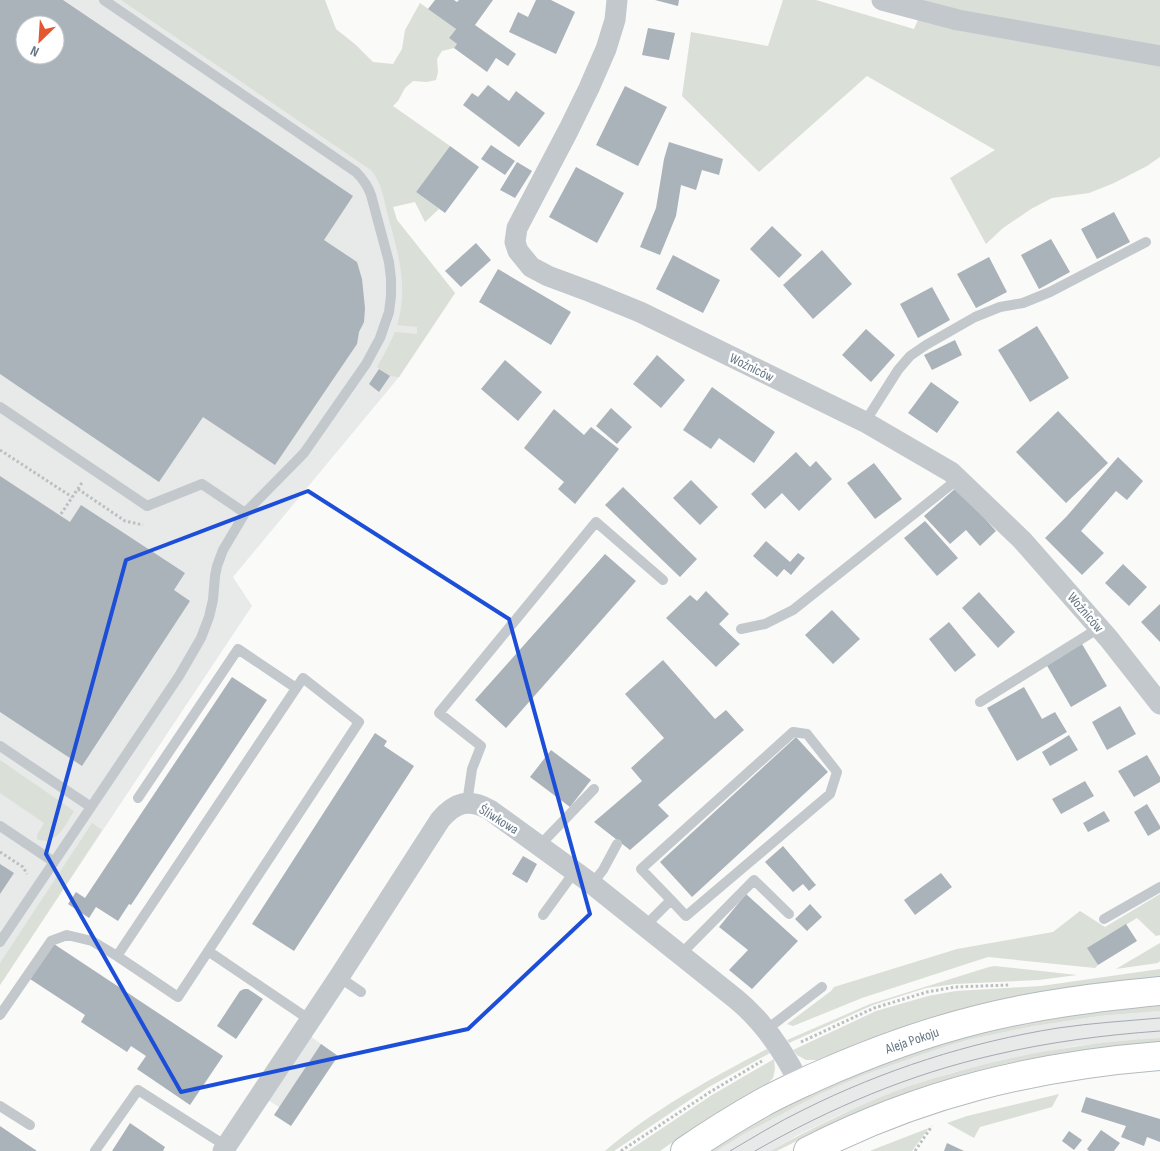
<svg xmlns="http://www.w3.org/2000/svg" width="1160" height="1151" viewBox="0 0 1160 1151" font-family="'Sofia Sans Condensed',sans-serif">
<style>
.built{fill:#e8e9e9;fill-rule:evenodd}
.green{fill:#dadfd7}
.building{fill:#aab3b9;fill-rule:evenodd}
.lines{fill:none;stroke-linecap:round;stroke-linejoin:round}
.secondary-casing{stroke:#b3babf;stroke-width:30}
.path{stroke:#bbbfc2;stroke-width:3;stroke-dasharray:2.5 2.5;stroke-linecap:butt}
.lane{stroke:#c3c8cc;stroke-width:10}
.street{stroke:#c3c8cc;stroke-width:21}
.secondary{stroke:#fff;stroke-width:28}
.tram{stroke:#a2aab0;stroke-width:1}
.marked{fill:none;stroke:#1d4ed8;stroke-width:4;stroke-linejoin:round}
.labels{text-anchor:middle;stroke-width:5;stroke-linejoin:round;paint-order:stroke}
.street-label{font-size:14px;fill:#657683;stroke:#fff}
</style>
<rect width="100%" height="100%" fill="#fafaf8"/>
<path class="built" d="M 0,0 L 175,0 L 373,148 L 397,220 L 455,293 L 399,377 L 233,577 L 252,606 L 0,985 ZM 25,25 L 55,25 L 55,55 L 25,55 Z
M 1160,1011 L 1160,1038 L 1075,1046 L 995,1062 L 951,1073 L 907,1088 L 873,1101 L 837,1116 L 798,1135 L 770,1151 L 717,1151 L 744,1134 L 820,1094 L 864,1075 L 935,1050 L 967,1040 L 1034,1026 L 1100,1016 Z
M 310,1036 L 338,1056 L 296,1118 L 268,1100 Z"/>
<path class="green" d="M 121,0 L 325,0 L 336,29 L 356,45 L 373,62 L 393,64 L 402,49 L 405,30 L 420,3 L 456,29 L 449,38 L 457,44 L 454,48 L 442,51 L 437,59 L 438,72 L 436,80 L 427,82 L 413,81 L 405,88 L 398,101 L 393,106 L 450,146 L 416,192 L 439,209 L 425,222 L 415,202 L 393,207 L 397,220 L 455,293 L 399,377 L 390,376 L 377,367 L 388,347 L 395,332 L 417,334 L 417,327 L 397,325 C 409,288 398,252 388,216 C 384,200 382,183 371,170 Z
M 783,0 L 816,0 L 914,29 L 926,1 L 923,0 L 1160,0 L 1160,157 L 1147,166 L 1114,183 L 1089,193 L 1052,198 L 1031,209 L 1003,228 L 986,244 L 950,178 L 995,150 L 867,76 L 759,172 L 682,96 L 691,32 L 768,46 Z
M 0,760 L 74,811 C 66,824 56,847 37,839 L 37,835 L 44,823 L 0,793 Z
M 92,823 L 102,830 L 0,985 L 0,963 Z
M 1160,894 L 1160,935 L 1156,936 L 1137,918 L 1088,948 L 1098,965 L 1095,968 L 988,957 L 862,998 L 793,1026 L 787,1024 L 831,991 L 834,987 L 957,949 L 1053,932 L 1080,911 L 1105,927 Z
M 1160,943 L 1160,961 L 1158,963 L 1116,969 Z
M 995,966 L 1077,975 L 1039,980 L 955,984 L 926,988 L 873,1005 L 789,1043 L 787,1040 L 870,1004 L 989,967 Z
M 1160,969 L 1160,978 L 1055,990 L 1002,999 L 966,1008 L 892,1031 L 856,1044 L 817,1060 L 806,1060 L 797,1055 L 793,1050 L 876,1011 L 928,996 L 956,991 L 1041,986 Z
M 1160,1004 L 1160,1011 L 1100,1016 L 1034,1026 L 967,1040 L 935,1050 L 864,1075 L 820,1094 L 744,1134 L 717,1151 L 709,1151 C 739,1130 772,1113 805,1097 C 867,1068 932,1044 998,1029 C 1052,1017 1106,1010 1160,1004 Z
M 1160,1038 L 1160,1042 C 1084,1048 1008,1059 935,1083 C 880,1100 828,1125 777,1151 L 770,1151 C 814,1127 860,1104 907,1087 C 961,1069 1017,1055 1073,1047 C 1102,1042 1131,1040 1160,1038 Z
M 767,1049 L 770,1053 L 709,1087 L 614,1151 L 605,1151 C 653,1110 712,1078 767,1049 Z
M 774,1059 L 775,1069 L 773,1078 L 766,1085 L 720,1111 L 690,1130 L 660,1151 L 628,1151 L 712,1095 Z
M 1059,1094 L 1052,1107 L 980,1127 L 974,1138 L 947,1123 L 967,1116 Z
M 929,1128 L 912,1151 L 870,1151 L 872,1150 Z"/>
<path class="building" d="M 0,0 L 63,0 L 353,196 L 324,240 L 357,262 L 362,279 L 365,308 L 364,322 L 359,332 L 357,344 L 275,465 L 203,417 L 159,482 L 0,374 ZM 25,25 L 55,25 L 55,55 L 25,55 Z
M 435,0 L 454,0 L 457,2 L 459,0 L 493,0 L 475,25 L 516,54 L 508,66 L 496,58 L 487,72 L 454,48 L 457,44 L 449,38 L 456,29 L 428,9 Z
M 536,0 L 551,0 L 575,12 L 556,54 L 509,32 L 518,12 L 528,17 Z
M 655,0 L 679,0 L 678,6 Z
M 648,28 L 675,33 L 669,60 L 642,55 Z
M 488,85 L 509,101 L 516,91 L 545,113 L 519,147 L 463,105 L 472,93 L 478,97 Z
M 625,86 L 667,107 L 638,166 L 596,145 Z
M 669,142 L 723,159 L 719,175 L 702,170 L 696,190 L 681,185 L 676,216 L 660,255 L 640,247 L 656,208 L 664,159 Z
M 491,145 L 515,161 L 505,175 L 481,159 Z
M 450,146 L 479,167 L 445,213 L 416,192 Z
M 517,162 L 532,171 L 515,198 L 500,190 Z
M 576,167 L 624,193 L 597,243 L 549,217 Z
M 1114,212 L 1130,242 L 1097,259 L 1081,229 Z
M 772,226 L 802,255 L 779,278 L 750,249 Z
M 1051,239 L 1070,272 L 1039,289 L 1021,255 Z
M 476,243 L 491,260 L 461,287 L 445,271 Z
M 822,250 L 852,284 L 813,319 L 783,285 Z
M 673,255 L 720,280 L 703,313 L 656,289 Z
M 989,257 L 1007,292 L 976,308 L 957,274 Z
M 498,269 L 571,312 L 551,345 L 479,302 Z
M 932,287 L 950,320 L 918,338 L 900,304 Z
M 1037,326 L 1069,378 L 1030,402 L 998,350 Z
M 866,329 L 895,355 L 871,382 L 842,355 Z
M 955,340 L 962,355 L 932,370 L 924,355 Z
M 657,355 L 685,380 L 661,408 L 633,384 Z
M 505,360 L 542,392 L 518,421 L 481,389 Z
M 379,369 L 390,376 L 379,392 L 369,384 Z
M 931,382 L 959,402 L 937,433 L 908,413 Z
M 712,387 L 775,432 L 754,463 L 719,438 L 711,449 L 683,430 Z
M 611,408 L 632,427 L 617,444 L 596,426 Z
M 554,409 L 584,435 L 591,427 L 619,449 L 575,504 L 558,489 L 564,482 L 524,448 Z
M 1058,411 L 1108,463 L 1066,503 L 1016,452 Z
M 796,452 L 810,467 L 816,461 L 832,479 L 799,511 L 782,493 L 765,509 L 751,494 Z
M 1118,457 L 1143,481 L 1127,500 L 1116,491 L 1081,531 L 1104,553 L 1082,575 L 1045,538 L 1067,516 Z
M 874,463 L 902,499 L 875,519 L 847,483 Z
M 0,476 L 70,522 L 81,505 L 185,573 L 174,590 L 190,601 L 82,766 L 0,712 Z
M 691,480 L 718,507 L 700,525 L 673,498 Z
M 623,487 L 697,559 L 680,577 L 605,505 Z
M 957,487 L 996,531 L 980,546 L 966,530 L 950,544 L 924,516 Z
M 925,521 L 958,558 L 937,576 L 904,538 Z
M 766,541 L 790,562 L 798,553 L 805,558 L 791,575 L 784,569 L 777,577 L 753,556 Z
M 605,554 L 636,581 L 506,728 L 475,700 Z
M 1123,564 L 1147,587 L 1129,606 L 1105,583 Z
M 706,591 L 729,614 L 719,624 L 740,644 L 716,667 L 666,618 L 690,595 L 697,601 Z
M 979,592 L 1015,632 L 998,648 L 962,608 Z
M 1160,604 L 1160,642 L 1141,622 Z
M 832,610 L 860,639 L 833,664 L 805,635 Z
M 949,622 L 976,655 L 955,672 L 929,639 Z
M 1082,644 L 1107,686 L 1071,707 L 1046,664 Z
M 663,660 L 715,719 L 726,710 L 744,730 L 658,805 L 669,816 L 630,850 L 594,822 L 642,781 L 631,768 L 664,738 L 625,694 Z
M 232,677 L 267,700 L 131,905 L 129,904 L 118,921 L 96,907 L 89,918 L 68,904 L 76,892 L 85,898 Z
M 1024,687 L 1042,719 L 1055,712 L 1067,732 L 1017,761 L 987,708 Z
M 1120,706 L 1136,734 L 1107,750 L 1092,722 Z
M 375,733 L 387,741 L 384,746 L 414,766 L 294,951 L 252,924 Z
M 1069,735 L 1078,750 L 1050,766 L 1042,752 Z
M 796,737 L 828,772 L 692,897 L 660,862 Z
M 551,750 L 591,780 L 570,807 L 530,777 Z
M 1147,755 L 1160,777 L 1160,782 L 1134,797 L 1118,771 Z
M 1085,781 L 1094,796 L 1061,814 L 1052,799 Z
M 1147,804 L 1160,826 L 1160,829 L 1148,836 L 1134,812 Z
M 1104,811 L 1110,821 L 1088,832 L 1083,823 Z
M 783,846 L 816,885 L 809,891 L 803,884 L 793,892 L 765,862 Z
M 523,856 L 537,864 L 527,883 L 512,874 Z
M 0,864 L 14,873 L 0,894 Z
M 941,873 L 952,887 L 915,915 L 904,900 Z
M 746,894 L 798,941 L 752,989 L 729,970 L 748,950 L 719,927 Z
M 810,904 L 822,917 L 807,931 L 795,919 Z
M 1126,924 L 1137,941 L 1098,965 L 1087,948 Z
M 54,944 L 223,1056 L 190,1105 L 137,1069 L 146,1056 L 131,1046 L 127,1052 L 81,1022 L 85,1015 L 30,979 Z
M 244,989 L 248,989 L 263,999 L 236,1039 L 217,1026 L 240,991 Z
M 321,1044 L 338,1056 L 291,1126 L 274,1115 Z
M 1086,1097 L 1160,1119 L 1160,1142 L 1147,1137 L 1144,1146 L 1121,1137 L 1126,1126 L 1081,1112 Z
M 130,1123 L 165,1147 L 163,1151 L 112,1151 Z
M 0,1126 L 37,1151 L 0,1151 Z
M 1101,1130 L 1120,1143 L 1114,1151 L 1089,1151 L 1087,1149 Z
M 1069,1131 L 1082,1140 L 1074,1150 L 1062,1141 Z
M 947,1143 L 964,1151 L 944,1151 Z"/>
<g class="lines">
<g class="secondary-casing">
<path id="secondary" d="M 685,1151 C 710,1134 735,1118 762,1103 C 778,1094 796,1086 813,1078 C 867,1054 923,1033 980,1019 C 1039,1004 1100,997 1160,991
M 808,1151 C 921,1093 1034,1066 1160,1056"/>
</g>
<path class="path" d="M 0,450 L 72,497
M 78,489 L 125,521 L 143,525
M 61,514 L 83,481
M 0,852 L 23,867 L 27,874
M 801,1042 L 874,1008 L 927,992 L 955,987 L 1009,985
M 621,1151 L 710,1092 L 762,1061
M 915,1151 L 932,1126"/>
<path class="lane" d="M 104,0 L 356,172 C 363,179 368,186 371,195 L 389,262 L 391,279 L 391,296 L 389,312 L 380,338 L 366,364 L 304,453 L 245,513
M 0,407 L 147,506 L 202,484 L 245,513 L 223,550 L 217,566 L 215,576 L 213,600 L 209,617 L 201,638 L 179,676 L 91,807 L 0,746
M 865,422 L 898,370 L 910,356 L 926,345 L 975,317 L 1000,307 L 1023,303 L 1050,292 L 1146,242
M 741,629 L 765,624 L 793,610 L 958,479
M 303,678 L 359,722 L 178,997 L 117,956 Z
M 980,702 L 1099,628
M 138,798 L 238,649 L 296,688
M 467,803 L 472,769 L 481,746 L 439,713 L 596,522 L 663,580
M 0,826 L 54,862
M 539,846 L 594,789
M 592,884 L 603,870 L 617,844
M 543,915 L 575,871
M 1104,919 L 1160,887
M 645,926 L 671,900 L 641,869 L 793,732 L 807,734 L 837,772 L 830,794 L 686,916 L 671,900
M 0,942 L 91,807
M 208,951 L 310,1020
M 681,954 L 754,880 L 789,914
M 339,977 L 361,992
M 0,1015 L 51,941 L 67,935 L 92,941 L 117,956
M 766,1030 L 822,987
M 0,1106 L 30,1125
M 95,1151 L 138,1090 L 226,1146"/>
<path class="street" d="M 617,0 L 615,20 L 606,49 L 589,88 L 569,129 L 517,228 L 515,242 L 518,251 L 531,267 L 548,276 L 591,292 L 640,312 L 865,422 L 951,472 L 1022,540 L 1109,639 L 1160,704
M 882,0 L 958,20 L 1160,56
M 223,1151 L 339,977 L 440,820 C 455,802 469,798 490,810 L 592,884 L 736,999 C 764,1022 784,1052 800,1084"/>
<use href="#secondary" class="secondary"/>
<path class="tram" d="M 730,1151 C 754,1137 778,1122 803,1110 C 883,1070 970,1042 1058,1028 C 1092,1023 1126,1021 1160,1018
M 755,1151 C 830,1108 910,1074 994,1055 C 1049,1042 1104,1035 1160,1031"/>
</g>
<path class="marked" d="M 308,491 L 509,619 L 590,914 L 468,1029 L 181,1092 L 46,854 L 126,560 Z"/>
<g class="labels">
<g class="street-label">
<text transform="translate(752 367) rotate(26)" y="5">Woźniców</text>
<text transform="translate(1086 612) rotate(49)" y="5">Woźniców</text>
<text transform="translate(499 819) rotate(32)" y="5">Śliwkowa</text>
<text transform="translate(912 1040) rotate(-19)" y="5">Aleja Pokoju</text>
</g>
</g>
<g transform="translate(40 40) rotate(205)"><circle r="24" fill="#ffffff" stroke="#c1c8cd"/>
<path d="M0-4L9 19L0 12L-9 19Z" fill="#e4572e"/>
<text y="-8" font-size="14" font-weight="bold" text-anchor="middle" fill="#657683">N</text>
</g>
</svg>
